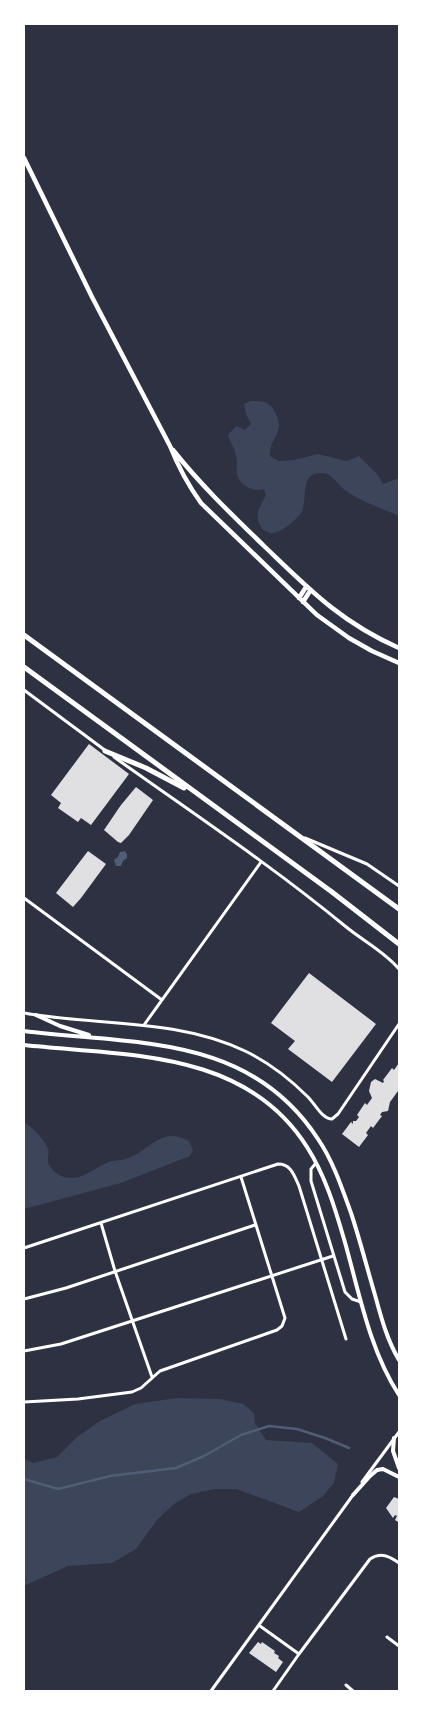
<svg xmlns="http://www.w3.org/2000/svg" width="423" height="1715" viewBox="0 0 423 1715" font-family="Roboto,sans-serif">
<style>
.green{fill:#3c4559}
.water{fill:#4f5d75}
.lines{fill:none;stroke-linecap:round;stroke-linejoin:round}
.stream{stroke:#4f5d75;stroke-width:2.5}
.building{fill:#e0e0e3}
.minor{stroke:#fff;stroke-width:3}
.tertiary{stroke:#fff;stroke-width:4}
.secondary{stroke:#fff;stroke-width:4.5}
.primary{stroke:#fff;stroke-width:5}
</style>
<rect width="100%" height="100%" fill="#2d3142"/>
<path class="green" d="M 251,401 C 264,401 270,401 276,414 C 277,418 280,422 279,426 C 277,439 270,441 270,456 L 279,461 L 294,460 L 318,454 L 347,461 L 359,456 L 378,475 L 383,484 L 399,478 L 399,516 C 383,509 360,501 346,491 C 339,486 332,473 322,473 C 299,472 308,498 302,511 C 299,518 281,533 273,533 C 270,534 265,531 262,529 C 253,514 259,509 266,495 L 264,489 C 254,493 239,485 237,474 C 236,468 238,461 236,456 C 235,449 230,442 228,435 L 236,426 L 245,430 L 251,424 L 246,414 L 244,404 Z
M 24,1122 C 33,1128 44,1138 48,1149 C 50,1153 47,1156 48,1161 C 48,1168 58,1175 64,1177 C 83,1182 94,1167 109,1162 C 117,1160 126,1160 133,1156 C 154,1145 164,1127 189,1141 L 193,1150 L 190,1156 L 121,1183 L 24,1209 Z
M 177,1398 L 220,1399 L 243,1404 L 254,1413 L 255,1423 L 266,1440 L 312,1443 L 338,1464 L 334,1483 L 322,1497 L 299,1512 L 236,1489 L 215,1489 L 191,1494 L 174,1504 L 157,1520 L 136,1549 L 112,1563 L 68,1566 L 24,1586 L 24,1459 L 33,1463 L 57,1457 L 77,1437 L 100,1421 L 135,1404 Z"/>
<path class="water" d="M 125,851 L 127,854 L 127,858 L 123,861 L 121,866 L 116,866 L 114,860 L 118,857 L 120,852 Z"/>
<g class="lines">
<path class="stream" d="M 24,1479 L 58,1489 L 110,1476 L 176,1468 L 204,1456 L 241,1435 L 269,1426 L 297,1429 L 325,1438 L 349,1448"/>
</g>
<path class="building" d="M 89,744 L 129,774 L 91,825 L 81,818 L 78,822 L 58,808 L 61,803 L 51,795 Z
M 136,787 L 153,800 L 129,835 L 121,843 L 118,842 L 104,830 L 121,805 Z
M 88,851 L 106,864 L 81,898 L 73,907 L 56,893 Z
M 309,973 L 376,1024 L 332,1082 L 288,1049 L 295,1041 L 271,1023 Z
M 399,1063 L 399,1092 L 398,1091 L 390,1102 L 388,1111 L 382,1112 L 380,1115 L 382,1116 L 373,1128 L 371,1126 L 366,1133 L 368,1135 L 359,1147 L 342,1134 L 351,1122 L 353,1124 L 353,1121 L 356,1121 L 359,1117 L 357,1115 L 365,1103 L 367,1105 L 372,1098 L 369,1091 L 371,1082 L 375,1079 L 383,1083 L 384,1081 L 383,1080 L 392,1068 L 394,1070 Z
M 394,1497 L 399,1499 L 398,1522 L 395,1520 L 397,1516 L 395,1515 L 393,1518 L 386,1508 Z
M 258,1642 L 261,1644 L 262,1642 L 275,1651 L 274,1653 L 279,1656 L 278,1658 L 283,1662 L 276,1672 L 249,1653 Z"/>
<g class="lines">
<path class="minor" d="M 24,690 L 106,751
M 114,757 C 191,812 271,865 345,926 C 363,941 384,951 399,969
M 305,838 L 367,864 L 399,886
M 24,898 L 162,1000
M 24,1013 C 97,1026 176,1018 245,1051 C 268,1062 290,1079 308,1097 C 315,1104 322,1119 332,1119 L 338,1114 L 399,1024
M 144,1025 L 261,862
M 316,1163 L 311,1169 L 311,1181 L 345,1292 L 352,1299 L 361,1302
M 101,1223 L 115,1271 L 152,1377
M 24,1248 L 278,1164 C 291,1164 294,1175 299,1186 L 346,1339
M 24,1299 L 66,1288 L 255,1225
M 24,1351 L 61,1344 L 333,1256
M 24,1402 L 78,1399 L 132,1392 L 141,1388 L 160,1371 L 277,1330 L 282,1326 L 285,1318 L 241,1177
M 362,1482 L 399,1432
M 260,1626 L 299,1654
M 387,1637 L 399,1646
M 346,1685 L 353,1691
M 211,1691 L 353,1495
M 273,1691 L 299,1654 L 370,1559 C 381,1552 389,1556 399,1563"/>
<path class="tertiary" d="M 36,1015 L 60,1026 L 89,1035
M 24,1031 C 134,1045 249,1033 318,1139 C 333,1161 342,1188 351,1213 C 360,1240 367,1268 375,1295 C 381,1317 387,1340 399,1360
M 24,1045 C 126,1056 245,1049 307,1147 C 325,1175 335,1208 344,1239 C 359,1291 369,1349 399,1395
M 394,1438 L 393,1451 L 399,1468
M 353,1495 L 370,1476 L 377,1470 L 383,1469 L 399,1477"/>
<path class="secondary" d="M 24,158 L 92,297 L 170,446 C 178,466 188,485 201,503 L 317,615 L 349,638 L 372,651 L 399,663
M 173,450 C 200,484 231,514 263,545 C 308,588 340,622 399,648
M 299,598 L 306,587
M 303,602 L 310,591"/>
<path class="primary" d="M 24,635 L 399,909
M 24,667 L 332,892 L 399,944
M 105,751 L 146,768 L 184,788"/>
</g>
<rect width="423" height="1715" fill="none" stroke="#ffffff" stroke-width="50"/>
</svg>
